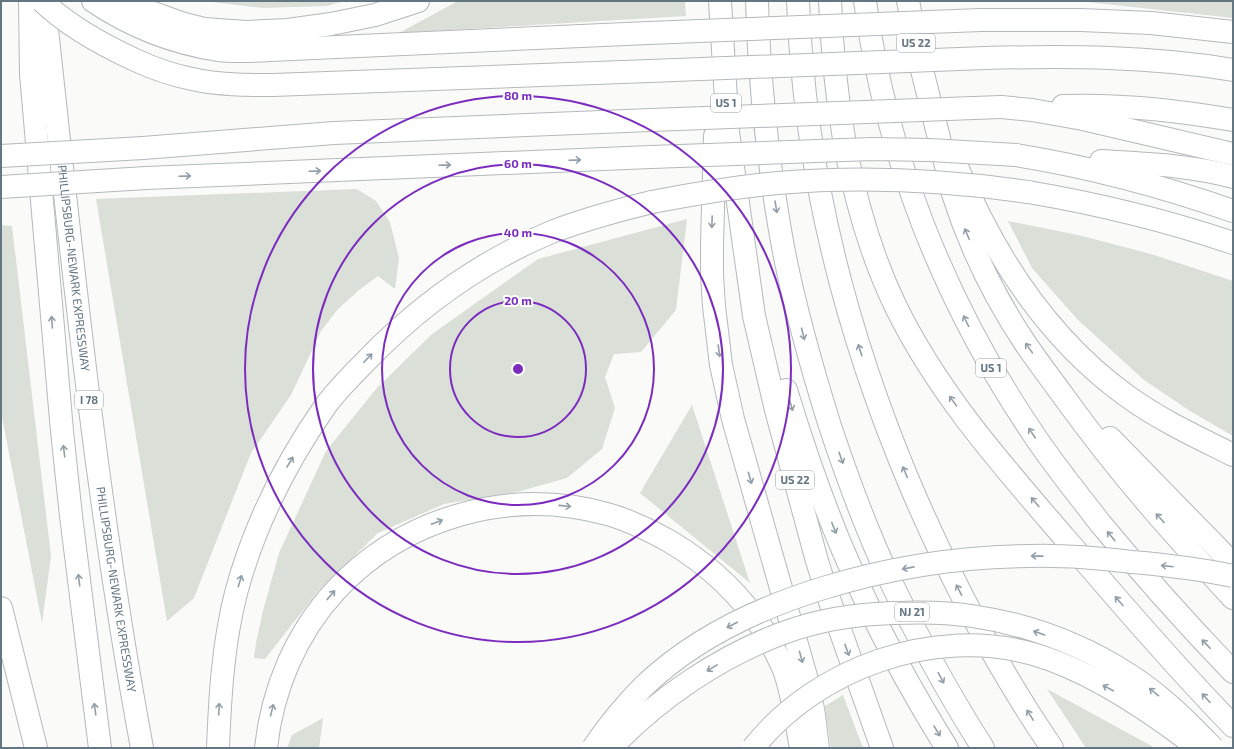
<svg xmlns="http://www.w3.org/2000/svg" width="1234" height="749" viewBox="0 0 1234 749" font-family="'Exo 2',sans-serif">
<style>
.green{fill:#dadfd7}
.lines{fill:none;stroke-linecap:round;stroke-linejoin:round}
.motorway-casing{stroke:#b4b9bd;stroke-width:24}
.motorway{stroke:#fff;stroke-width:22}
.motorway-bridge-casing{stroke:#b4b9bd;stroke-width:24;stroke-linecap:butt}
.motorway-bridge{stroke:#fff;stroke-width:22}
.oneway{stroke:#939fa8}
.ring{fill:none;stroke:#7b2cbf;stroke-width:2}
.labels{text-anchor:middle;stroke-width:4;stroke-linejoin:round;paint-order:stroke}
.shield{fill:#fff;stroke:#939fa8;stroke-width:1}
.shield-label{font-size:11px;font-weight:bold;fill:#657683}
.street-label{font-size:12px;fill:#657683;stroke:#fff}
.centre{fill:#7b2cbf;stroke:#fff;stroke-width:2}
.ring-label{font-size:12px;text-anchor:middle;font-weight:bold;fill:#7b2cbf;stroke:#fff;stroke-width:4;stroke-linejoin:round;paint-order:stroke}
</style>
<rect width="100%" height="100%" fill="#fafaf8"/>
<path class="green" d="M 203,1 L 344,1 L 327,6 L 263,8 Z
M 458,1 L 685,1 L 686,16 L 399,33 Z
M 1078,1 L 1233,1 L 1233,18 Z
M 357,189 L 376,201 L 390,222 L 399,258 L 395,289 L 378,276 L 359,290 L 338,309 L 321,331 L 291,395 L 251,453 L 194,598 L 167,621 L 96,199 Z
M 687,219 L 676,310 L 641,352 L 614,354 L 605,377 L 615,408 L 602,449 L 567,478 L 517,492 L 444,504 L 378,533 L 319,590 L 265,659 L 254,658 L 256,643 L 263,611 L 279,553 L 326,451 L 376,389 L 432,334 L 538,259 Z
M 1008,221 L 1078,235 L 1151,254 L 1233,281 L 1233,436 L 1190,411 L 1144,380 L 1077,319 L 1032,268 Z
M 1,225 L 12,226 L 51,556 L 42,623 L 1,412 Z
M 692,405 L 750,583 L 640,493 Z
M 1047,689 L 1150,745 L 1154,748 L 1086,748 Z
M 843,695 L 863,748 L 831,748 L 825,706 Z
M 323,718 L 319,748 L 287,748 L 292,735 Z"/>
<g class="lines">
<g class="motorway-casing">
<g id="motorway">
<path d="M 30,1 L 31,74 L 62,431 L 71,516 L 100,748"/>
<path id="s1" d="M 44,1 C 71,251 96,501 142,748"/>
<path d="M 93,1 C 130,26 173,43 218,50 C 235,52 253,51 270,50 L 648,33"/>
<path d="M 125,1 L 134,6 L 184,24 L 204,29 L 246,32 L 288,30 L 331,24 L 375,15 L 418,1"/>
<path d="M 720,1 L 728,132 L 754,316 L 776,410 L 817,561 L 828,596 L 882,748"/>
<path d="M 757,1 C 759,78 767,154 780,230 C 791,296 810,362 830,426 C 847,477 866,529 889,578 C 917,636 948,693 983,748"/>
<path d="M 798,1 C 804,171 845,331 911,487 C 950,578 996,666 1052,748"/>
<path d="M 830,1 C 834,103 851,213 895,305 C 937,392 1002,465 1064,537 C 1119,601 1174,665 1233,726"/>
<path d="M 865,1 C 886,156 945,303 1032,432 C 1053,464 1077,493 1100,523 C 1143,575 1187,624 1233,672"/>
<path d="M 908,1 L 920,62 L 953,194 C 970,247 995,298 1025,343 C 1038,362 1051,379 1064,397 C 1093,437 1124,476 1156,513 C 1181,542 1207,570 1233,598"/>
<path d="M 981,20 L 1081,20 L 1151,23 L 1233,32"/>
<path d="M 985,58 C 1068,56 1151,56 1233,70"/>
<path d="M 133,59 C 152,68 172,75 192,79 C 219,85 246,85 273,85 L 650,71"/>
<path d="M 1063,106 C 1120,104 1176,110 1233,120"/>
<path d="M 1001,107 L 1032,110 L 1083,119 L 1233,154"/>
<path d="M 715,136 L 712,244 L 712,275 L 714,306 L 721,365 L 733,419 L 809,687 L 814,715 L 818,748"/>
<path d="M 143,148 L 334,133 L 651,120"/>
<path d="M 1016,155 C 1090,167 1162,186 1233,211"/>
<path d="M 1101,161 C 1145,164 1191,165 1233,177"/>
<path d="M 958,169 C 995,257 1048,339 1127,396 C 1160,420 1197,437 1233,455"/>
<path d="M 146,178 L 651,157"/>
<path d="M 1028,192 C 1099,204 1165,220 1233,243"/>
<path d="M 786,390 C 804,449 824,508 849,564 C 877,628 910,689 947,748"/>
<path d="M 1110,438 L 1233,564"/>
<path d="M 1,608 L 36,748"/>
<path d="M 218,748 C 220,696 223,644 236,593 C 254,526 286,462 326,405 C 338,389 353,374 367,360 C 420,305 483,260 554,231 C 586,219 619,210 652,202"/>
<path d="M 266,748 C 272,690 296,633 336,590 C 404,517 511,487 607,514 C 629,520 649,530 669,541 C 708,564 742,596 766,634 C 772,645 779,658 784,670 C 793,695 796,722 801,748"/>
</g>
</g>
<use href="#motorway" class="motorway"/>
<g class="motorway-bridge-casing">
<path id="motorway-bridge" d="M 42,1 C 68,26 101,44 133,59
M 648,33 L 981,20
M 650,71 L 985,58
M 651,120 L 1001,107
M 1,156 L 143,148
M 651,157 L 872,149 L 930,150 L 1016,155
M 1,187 L 146,178
M 652,202 C 694,194 735,187 778,183 C 861,176 946,180 1028,192
M 593,748 C 608,726 625,705 644,686 C 738,596 903,557 1030,556 C 1064,555 1098,558 1132,562 C 1166,565 1200,569 1233,576
M 611,748 C 658,698 719,657 783,633 C 818,620 856,614 894,613 C 920,612 946,612 972,616 C 1026,624 1081,644 1128,674 C 1160,694 1187,721 1213,748
M 753,748 C 816,668 934,626 1033,654 C 1089,670 1147,709 1193,744"/>
</g>
<use href="#motorway-bridge" class="motorway-bridge"/>
</g>
<defs><path id="oneway-shaft" d="M-6 0H5M1.5-3L5.5 0L1.5 3" fill="none" stroke-width="1.6" stroke-linecap="round" stroke-linejoin="round"/></defs>
<g class="oneway">
<use href="#oneway-shaft" transform="translate(575 160) rotate(-2)"/>
<use href="#oneway-shaft" transform="translate(445 165) rotate(-2)"/>
<use href="#oneway-shaft" transform="translate(315 171) rotate(-2)"/>
<use href="#oneway-shaft" transform="translate(185 176) rotate(-2)"/>
<use href="#oneway-shaft" transform="translate(776 207) rotate(81)"/>
<use href="#oneway-shaft" transform="translate(712 222) rotate(92)"/>
<use href="#oneway-shaft" transform="translate(967 234) rotate(-113)"/>
<use href="#oneway-shaft" transform="translate(966 321) rotate(-116)"/>
<use href="#oneway-shaft" transform="translate(52 322) rotate(-94)"/>
<use href="#oneway-shaft" transform="translate(803 334) rotate(76)"/>
<use href="#oneway-shaft" transform="translate(1029 348) rotate(-125)"/>
<use href="#oneway-shaft" transform="translate(860 350) rotate(-108)"/>
<use href="#oneway-shaft" transform="translate(719 351) rotate(82)"/>
<use href="#oneway-shaft" transform="translate(368 358) rotate(-46)"/>
<use href="#oneway-shaft" transform="translate(953 401) rotate(-126)"/>
<use href="#oneway-shaft" transform="translate(791 405) rotate(73)"/>
<use href="#oneway-shaft" transform="translate(1032 433) rotate(-124)"/>
<use href="#oneway-shaft" transform="translate(64 451) rotate(-97)"/>
<use href="#oneway-shaft" transform="translate(841 458) rotate(71)"/>
<use href="#oneway-shaft" transform="translate(290 462) rotate(-59)"/>
<use href="#oneway-shaft" transform="translate(905 472) rotate(-113)"/>
<use href="#oneway-shaft" transform="translate(750 478) rotate(74)"/>
<use href="#oneway-shaft" transform="translate(1035 502) rotate(-130)"/>
<use href="#oneway-shaft" transform="translate(565 506) rotate(6)"/>
<use href="#oneway-shaft" transform="translate(1160 518) rotate(-132)"/>
<use href="#oneway-shaft" transform="translate(437 522) rotate(-21)"/>
<use href="#oneway-shaft" transform="translate(834 528) rotate(68)"/>
<use href="#oneway-shaft" transform="translate(1111 536) rotate(-130)"/>
<use href="#oneway-shaft" transform="translate(1037 556) rotate(-179)"/>
<use href="#oneway-shaft" transform="translate(1167 566) rotate(-173)"/>
<use href="#oneway-shaft" transform="translate(908 568) rotate(169)"/>
<use href="#oneway-shaft" transform="translate(79 580) rotate(-97)"/>
<use href="#oneway-shaft" transform="translate(240 581) rotate(-73)"/>
<use href="#oneway-shaft" transform="translate(959 590) rotate(-117)"/>
<use href="#oneway-shaft" transform="translate(331 595) rotate(-50)"/>
<use href="#oneway-shaft" transform="translate(1119 601) rotate(-131)"/>
<use href="#oneway-shaft" transform="translate(732 625) rotate(153)"/>
<use href="#oneway-shaft" transform="translate(1039 633) rotate(-161)"/>
<use href="#oneway-shaft" transform="translate(1206 644) rotate(-134)"/>
<use href="#oneway-shaft" transform="translate(847 650) rotate(70)"/>
<use href="#oneway-shaft" transform="translate(801 657) rotate(75)"/>
<use href="#oneway-shaft" transform="translate(712 668) rotate(149)"/>
<use href="#oneway-shaft" transform="translate(941 678) rotate(62)"/>
<use href="#oneway-shaft" transform="translate(1108 688) rotate(-152)"/>
<use href="#oneway-shaft" transform="translate(1154 692) rotate(-141)"/>
<use href="#oneway-shaft" transform="translate(1206 698) rotate(-132)"/>
<use href="#oneway-shaft" transform="translate(95 709) rotate(-98)"/>
<use href="#oneway-shaft" transform="translate(219 709) rotate(-87)"/>
<use href="#oneway-shaft" transform="translate(272 710) rotate(-76)"/>
<use href="#oneway-shaft" transform="translate(1030 715) rotate(-122)"/>
<use href="#oneway-shaft" transform="translate(937 731) rotate(59)"/>
</g>
<g class="ring">
<circle cx="518" cy="369" r="68"/>
<circle cx="518" cy="369" r="136"/>
<circle cx="518" cy="369" r="205"/>
<circle cx="518" cy="369" r="273"/>
</g>
<g class="labels">
<g class="shield">
<rect x="897" y="34" width="38" height="18" rx="3"/>
<rect x="711" y="94" width="30" height="18" rx="3"/>
<rect x="976" y="359" width="30" height="18" rx="3"/>
<rect x="75" y="391" width="28" height="18" rx="3"/>
<rect x="776" y="471" width="38" height="18" rx="3"/>
<rect x="895" y="603" width="34" height="18" rx="3"/>
</g>
<g class="shield-label">
<text x="916" y="47">US 22</text>
<text x="726" y="107">US 1</text>
<text x="991" y="372">US 1</text>
<text x="89" y="404">I 78</text>
<text x="795" y="484">US 22</text>
<text x="912" y="616">NJ 21</text>
</g>
<g class="street-label">
<text dy="4" stroke="none"><textPath href="#s1" startOffset="269">PHILLIPSBURG-NEWARK EXPRESSWAY</textPath></text>
<text dy="4" stroke="none"><textPath href="#s1" startOffset="593">PHILLIPSBURG-NEWARK EXPRESSWAY</textPath></text>
</g>
</g>
<circle cx="518" cy="369" r="6" class="centre"/>
<g class="ring-label">
<text x="518" y="100">80 m</text>
<text x="518" y="168">60 m</text>
<text x="518" y="237">40 m</text>
<text x="518" y="305">20 m</text>
</g>
<rect width="1234" height="749" fill="none" stroke="#657683" stroke-width="4"/>
</svg>
